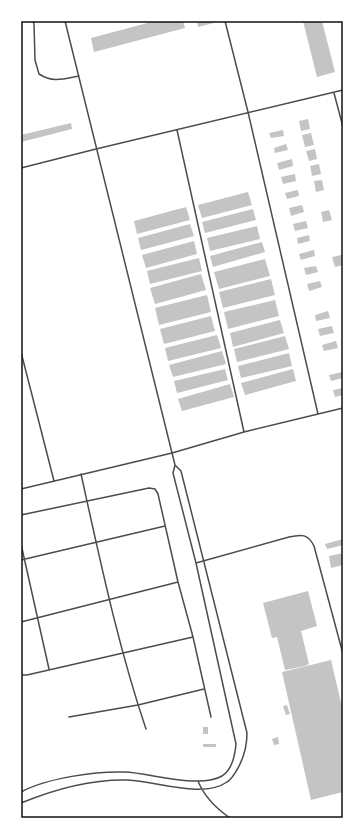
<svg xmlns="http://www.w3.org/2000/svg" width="364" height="839" viewBox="0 0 364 839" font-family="'Roboto Condensed',sans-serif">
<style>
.building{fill:#c4c4c4}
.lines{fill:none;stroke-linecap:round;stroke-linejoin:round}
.service{stroke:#4c4c4c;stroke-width:1.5}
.neatline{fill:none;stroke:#111;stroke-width:1.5}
</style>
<rect width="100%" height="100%" fill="#fff"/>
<path class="building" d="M 155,21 L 183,21 L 185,28 L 94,52 L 91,38 Z
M 197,21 L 214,21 L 214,23 L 198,27 Z
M 303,21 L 322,21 L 335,72 L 317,77 Z
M 308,119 L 310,129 L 301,131 L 299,121 Z
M 71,123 L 72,129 L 21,142 L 21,135 Z
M 283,130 L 284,136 L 271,138 L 269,133 Z
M 311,133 L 314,145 L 305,147 L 302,135 Z
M 286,144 L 288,150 L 275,153 L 274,148 Z
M 315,149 L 317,159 L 309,161 L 306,151 Z
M 292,159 L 293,166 L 279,170 L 277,163 Z
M 319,164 L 321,174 L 312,176 L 310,166 Z
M 295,174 L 296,181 L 283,184 L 281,177 Z
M 322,180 L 324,190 L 316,192 L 314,181 Z
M 298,190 L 299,196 L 287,199 L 285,193 Z
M 248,192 L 252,205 L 202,218 L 198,205 Z
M 302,205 L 304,212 L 291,216 L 289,208 Z
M 186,207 L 190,220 L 137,234 L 134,221 Z
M 253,209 L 256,220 L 205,233 L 202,222 Z
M 329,210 L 332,220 L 323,222 L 321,212 Z
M 306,221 L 308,228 L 295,231 L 293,224 Z
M 190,224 L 194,236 L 141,250 L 138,238 Z
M 257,226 L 260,239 L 210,251 L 207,238 Z
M 309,235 L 310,241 L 298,244 L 297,238 Z
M 194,241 L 197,254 L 146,268 L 142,255 Z
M 262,242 L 265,252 L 213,267 L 210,256 Z
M 314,250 L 315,256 L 301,260 L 299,254 Z
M 341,255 L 343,265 L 335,267 L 332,257 Z
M 199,258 L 202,271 L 150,284 L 147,271 Z
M 265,259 L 270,276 L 219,289 L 214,272 Z
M 316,266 L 318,272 L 306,275 L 304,268 Z
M 201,274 L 206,290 L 155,304 L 150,288 Z
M 271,279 L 275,295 L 223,308 L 219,292 Z
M 320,281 L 322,287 L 309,291 L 307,284 Z
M 207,295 L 211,312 L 159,325 L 155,308 Z
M 275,300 L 279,316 L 228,329 L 224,312 Z
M 328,311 L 330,318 L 316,321 L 315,315 Z
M 211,316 L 215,331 L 164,344 L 160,329 Z
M 280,320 L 284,333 L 233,347 L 230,333 Z
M 332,326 L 334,333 L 320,336 L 318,329 Z
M 217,335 L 221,348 L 168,361 L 165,348 Z
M 285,336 L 289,349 L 237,362 L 234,349 Z
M 336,341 L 338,348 L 324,351 L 322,345 Z
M 222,351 L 226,364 L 173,377 L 169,365 Z
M 289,353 L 292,366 L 241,378 L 238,366 Z
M 225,369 L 228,380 L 177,393 L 174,381 Z
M 293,369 L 296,381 L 245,395 L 241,383 Z
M 342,372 L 343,378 L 331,381 L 329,375 Z
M 230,384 L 234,397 L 182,411 L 178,399 Z
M 343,388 L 343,395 L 335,397 L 333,390 Z
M 343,539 L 343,545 L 327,549 L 325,544 Z
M 343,553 L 343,565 L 331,568 L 329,556 Z
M 308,591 L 317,626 L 301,631 L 309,664 L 305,666 L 285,670 L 277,637 L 272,638 L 263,603 Z
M 331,660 L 343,711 L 343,792 L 311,800 L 282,672 Z
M 287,705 L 290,714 L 286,715 L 283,706 Z
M 203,727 L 208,727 L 208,734 L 203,734 Z
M 278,737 L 279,744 L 274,745 L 272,739 Z
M 203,744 L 216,744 L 216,747 L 203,747 Z"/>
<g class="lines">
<path class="service" d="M 33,21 L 34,24 L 35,60 L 39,74 C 53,83 63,79 79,76
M 225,21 L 248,112 L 318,414
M 334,93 L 343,127
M 177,130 L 244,432
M 21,168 L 96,149 L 343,90
M 21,352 L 54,481
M 81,474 C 100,560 118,646 146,729
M 21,489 L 172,453 L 244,432 L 343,408
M 21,515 L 149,488 L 155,489 L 158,494 L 178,582 L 193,637 L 211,717
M 21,544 L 49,669
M 21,560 L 165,526
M 196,563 L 289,537 C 302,534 308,534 314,546 L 343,654
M 21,622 L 178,582
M 21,675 L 27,675 L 193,637
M 69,717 L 138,705 L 204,689
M 198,781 C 204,796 217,809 230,818
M 21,792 C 47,778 96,771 125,772 C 150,773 200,789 222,776 C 232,770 235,755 236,744 L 196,563 L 173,473 L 175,465 L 65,21
M 21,803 C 55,789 91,779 128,780 C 156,781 203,799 227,782 C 232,779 235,773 238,768 C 244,757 247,745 247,733 L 181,471 L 175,465"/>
</g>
<rect width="364" height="839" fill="none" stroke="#ffffff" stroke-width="44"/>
<rect x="22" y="22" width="320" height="795" class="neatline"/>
</svg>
